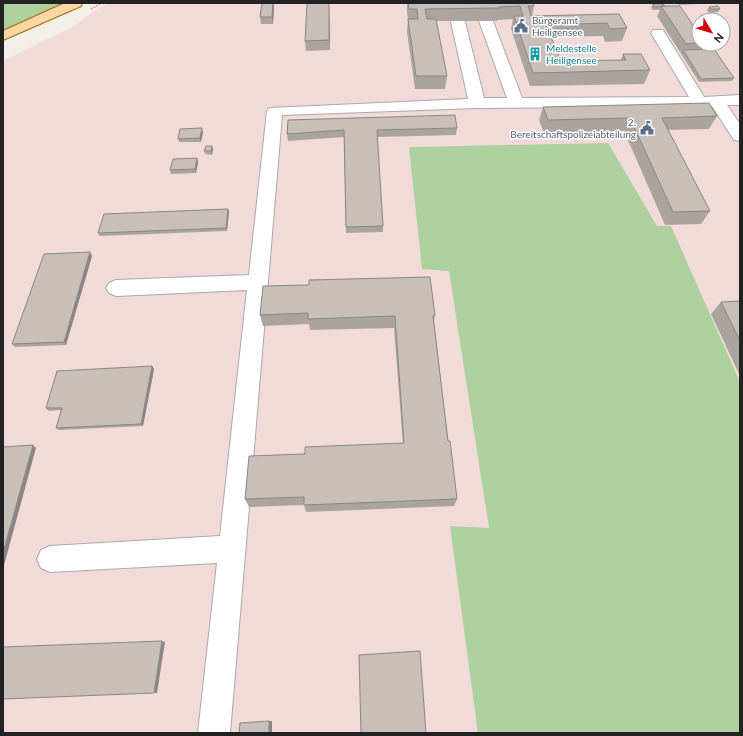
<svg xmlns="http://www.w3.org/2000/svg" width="743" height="736" viewBox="0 0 743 736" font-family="Lato,sans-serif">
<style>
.commercial{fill:#f2dad9;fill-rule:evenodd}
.forest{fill:#add19e}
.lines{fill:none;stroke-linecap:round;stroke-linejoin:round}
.minor-casing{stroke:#a9a9a9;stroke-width:2}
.major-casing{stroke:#a06b00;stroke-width:2}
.path{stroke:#fa8072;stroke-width:1.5;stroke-dasharray:1.5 1.5;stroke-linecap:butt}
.minor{fill:#fff;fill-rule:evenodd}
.major{fill:#fcd6a4;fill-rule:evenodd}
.wall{fill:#aba49e}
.shaded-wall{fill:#8b8681}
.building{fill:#c7bfb8;stroke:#8b8681}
.labels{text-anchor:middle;stroke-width:3;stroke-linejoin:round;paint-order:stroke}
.far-service-label{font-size:10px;fill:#4e5e75;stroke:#fff;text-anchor:start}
.far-culture-label{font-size:10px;fill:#0d838f;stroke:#fff;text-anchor:start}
</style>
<rect width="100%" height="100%" fill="#f2efe9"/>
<path class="commercial" d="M 108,3 L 740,3 L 740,733 L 3,733 L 3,61 L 74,26 L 88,15 ZM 699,20 L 723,20 L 723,44 L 699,44 Z"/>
<path class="forest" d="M 3,3 L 63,3 L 3,31 Z
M 608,143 L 657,226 L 671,226 L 740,382 L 740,733 L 478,733 L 450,526 L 489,528 L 449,271 L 422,269 L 409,147 Z"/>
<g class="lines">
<g class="minor-casing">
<path id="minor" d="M 486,17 L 491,18 L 493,21 L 522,98 L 689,97 L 651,33 L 653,30 L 663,30 L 704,97 L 740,95 L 740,105 L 727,105 L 740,124 L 740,141 L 734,140 L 712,106 L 477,108 L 282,115 L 230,733 L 198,733 L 217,563 L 50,572 L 41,568 L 37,559 L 41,550 L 50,546 L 220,536 L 247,290 L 116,296 L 109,293 L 106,288 L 109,283 L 116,280 L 249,275 L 267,111 L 269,108 L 468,99 L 451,22 L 453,19 L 463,19 L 465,22 L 484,98 L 507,98 L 479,21 L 481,18 Z"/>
</g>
<g class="major-casing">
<path id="major" d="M 65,3 L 82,3 L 81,6 L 3,40 L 3,31 Z"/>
</g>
<path class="path" d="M 91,9 L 102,3"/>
<use href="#minor" class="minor"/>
<use href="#major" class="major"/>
</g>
<path class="wall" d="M 262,3 L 273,3 L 274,7 L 273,24 L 261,24 L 260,17 Z
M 329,3 L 330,50 L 306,51 L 305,41 Z
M 407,3 L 533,3 L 534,6 L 532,16 L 619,14 L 627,28 L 622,41 L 605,42 L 603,36 L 551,37 L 561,61 L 621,60 L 623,54 L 650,70 L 644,84 L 530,86 L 511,29 L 513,19 L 498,20 L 497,21 L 436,21 L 447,76 L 445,89 L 415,89 L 407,32 L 408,19 L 407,12 Z
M 678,3 L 714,3 L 679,5 Z
M 653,4 L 665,6 L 699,34 L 699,44 L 705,44 L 702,50 L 734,78 L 732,81 L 699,82 L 657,16 L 660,10 L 653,10 L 651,8 Z
M 709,7 L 720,9 L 718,12 L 709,13 L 707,10 Z
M 543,107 L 717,116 L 709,129 L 668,130 L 710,211 L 701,224 L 665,225 L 624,131 L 544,133 L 539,120 Z
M 288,120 L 457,128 L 456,135 L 377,137 L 383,226 L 383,232 L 346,233 L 344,137 L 288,141 L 287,134 Z
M 203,132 L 201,142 L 179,142 L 178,139 Z
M 213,149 L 212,155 L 205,154 L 204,151 Z
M 197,158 L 198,162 L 196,173 L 171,174 L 170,170 Z
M 228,209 L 229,212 L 227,231 L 100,236 L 98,233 Z
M 90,252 L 92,256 L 66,345 L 15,347 L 12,344 Z
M 263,286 L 435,315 L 434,321 L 448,441 L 457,499 L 454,506 L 306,512 L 304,505 L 249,507 L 245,499 L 305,454 L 403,444 L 394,328 L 310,330 L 309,324 L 263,326 L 260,315 Z
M 740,301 L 740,376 L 711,314 L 721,302 Z
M 152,366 L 154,369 L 143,426 L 59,430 L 56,428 L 61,410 L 49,411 L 46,408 Z"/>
<path class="shaded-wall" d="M 273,3 L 274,7 L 273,24 L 272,17 Z
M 329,3 L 330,50 L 329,40 Z
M 202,128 L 203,132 L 201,142 L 200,138 Z
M 212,146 L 213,149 L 212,155 L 211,151 Z
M 197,158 L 198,162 L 196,173 L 195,169 Z
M 228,209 L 229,212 L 227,231 L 226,228 Z
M 90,252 L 92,256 L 66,345 L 64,342 Z
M 152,366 L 154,369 L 143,426 L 141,424 Z
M 33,445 L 36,448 L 3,569 L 3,553 Z
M 162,641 L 165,642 L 157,693 L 154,693 Z
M 269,721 L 272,721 L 272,733 L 269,733 Z"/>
<path class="building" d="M 262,3 L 273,3 L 272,17 L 260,17 Z
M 307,3 L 329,3 L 329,40 L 305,41 Z
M 408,3 L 533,3 L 534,6 L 528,6 L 531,16 L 619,14 L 627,28 L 610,29 L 607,23 L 546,25 L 561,61 L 626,60 L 623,54 L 641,54 L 650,70 L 533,73 L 514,16 L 523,16 L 520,6 L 499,7 L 500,8 L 425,9 L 427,19 L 436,19 L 447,76 L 416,76 L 408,19 L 418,19 L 417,9 L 409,9 Z
M 653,4 L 663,4 L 665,6 L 654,7 Z
M 661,6 L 680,6 L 699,34 L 699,43 L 686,44 Z
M 718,6 L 720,9 L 711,9 L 709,7 Z
M 714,49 L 734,78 L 701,79 L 683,50 Z
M 709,103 L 717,116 L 662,118 L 710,211 L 673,212 L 630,118 L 548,120 L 543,107 Z
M 455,115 L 457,128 L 377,130 L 383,226 L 346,227 L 344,130 L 287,134 L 288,120 Z
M 202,128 L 200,138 L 178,139 L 180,129 Z
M 206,146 L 212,146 L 211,151 L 204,151 Z
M 197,158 L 195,169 L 170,170 L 173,159 Z
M 228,209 L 226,228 L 98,233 L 104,214 Z
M 90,252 L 64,342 L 12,344 L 44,254 Z
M 430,277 L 435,315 L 433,316 L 448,441 L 450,441 L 457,499 L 304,505 L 304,497 L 245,499 L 249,456 L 305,454 L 305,447 L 404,443 L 395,316 L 308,319 L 308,313 L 260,315 L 263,286 L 309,285 L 309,280 Z
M 740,301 L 740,341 L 721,302 Z
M 152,366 L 141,424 L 56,428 L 62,408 L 46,408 L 57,371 Z
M 33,445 L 3,553 L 3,447 Z
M 162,641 L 154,693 L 3,699 L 3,647 Z
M 420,651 L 426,733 L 361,733 L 359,655 Z
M 269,721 L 269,733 L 239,733 L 240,723 Z"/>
<defs>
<g id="civic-bare" transform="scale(1.08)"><path d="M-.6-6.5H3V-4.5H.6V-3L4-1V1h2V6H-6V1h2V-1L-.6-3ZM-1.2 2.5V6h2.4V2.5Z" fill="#5c6f8a" stroke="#fff" stroke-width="2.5" paint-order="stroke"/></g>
<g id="building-bare" transform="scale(1.08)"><path d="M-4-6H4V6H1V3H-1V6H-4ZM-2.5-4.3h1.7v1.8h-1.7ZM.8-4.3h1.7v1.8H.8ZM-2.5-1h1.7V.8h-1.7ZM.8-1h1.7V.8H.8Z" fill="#0f9aa8" stroke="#fff" stroke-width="2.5" paint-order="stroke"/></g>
</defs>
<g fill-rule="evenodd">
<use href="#civic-bare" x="521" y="26"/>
<use href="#building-bare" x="535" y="54"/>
<use href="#civic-bare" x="647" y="128"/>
</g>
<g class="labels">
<g class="far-service-label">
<text x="532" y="24">Bürgeramt<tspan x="532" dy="12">Heiligensee</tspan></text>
<text x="636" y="126" text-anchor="end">2.<tspan x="636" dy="12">Bereitschaftspolizeiabteilung</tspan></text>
</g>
<g class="far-culture-label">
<text x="546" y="52">Meldestelle<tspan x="546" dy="12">Heiligensee</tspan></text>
</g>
</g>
<rect width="743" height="736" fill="none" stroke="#222222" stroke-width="8"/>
<g transform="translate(711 32) rotate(128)"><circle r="19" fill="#ffffff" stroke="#a7a7a7"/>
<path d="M0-3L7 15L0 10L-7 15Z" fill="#d40000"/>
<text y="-6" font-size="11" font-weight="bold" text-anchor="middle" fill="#222222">N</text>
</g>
</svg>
